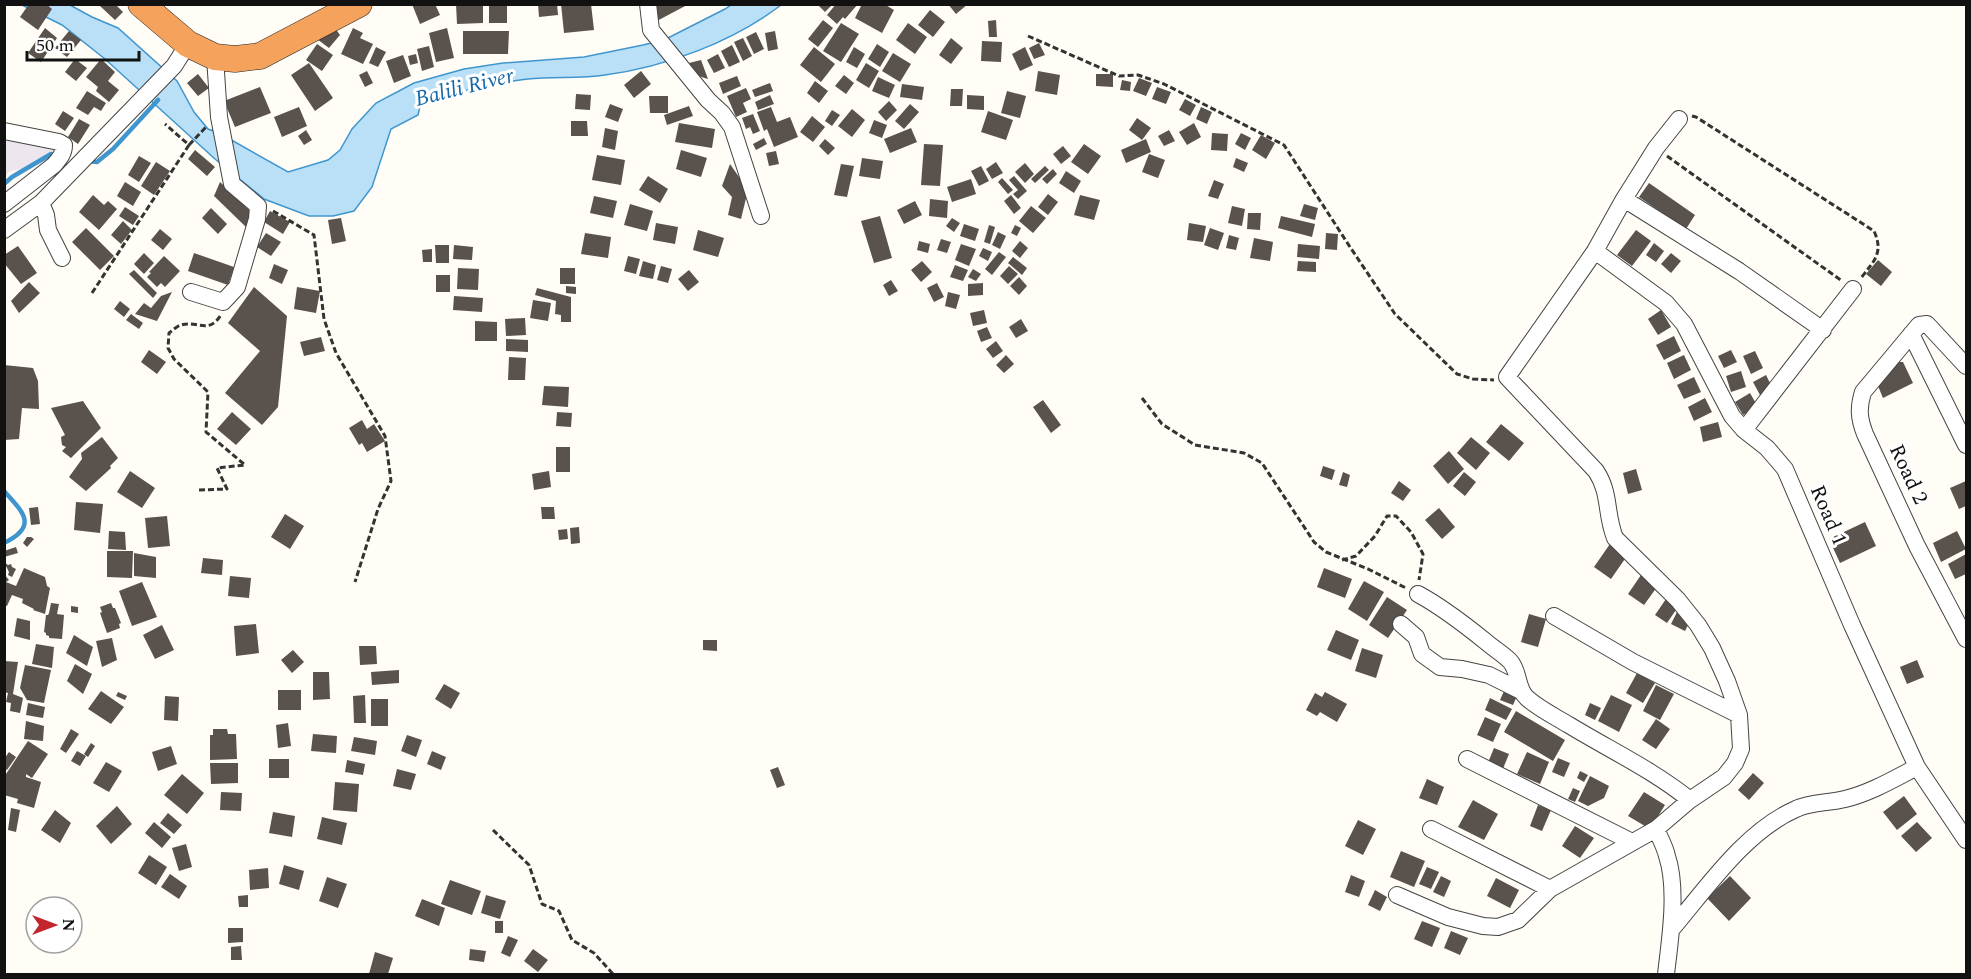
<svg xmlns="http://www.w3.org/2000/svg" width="1971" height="979" viewBox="0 0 1971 979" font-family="Spectral,serif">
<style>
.industrial{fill:#eee6ef}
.water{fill:#b9e0f7;stroke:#3f96cf;stroke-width:1.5}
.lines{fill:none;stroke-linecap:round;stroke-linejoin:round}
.stream{stroke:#3f96cf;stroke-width:4.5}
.building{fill:#5a524d}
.minor-casing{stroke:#444;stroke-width:18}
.highway-casing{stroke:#222;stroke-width:27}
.path{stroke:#333;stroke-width:3;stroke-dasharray:6 3;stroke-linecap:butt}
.minor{stroke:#fff;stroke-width:16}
.highway{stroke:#f5a25d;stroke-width:26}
.labels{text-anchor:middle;stroke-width:6;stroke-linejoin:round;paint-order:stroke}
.street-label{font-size:21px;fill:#111;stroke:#fff}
.water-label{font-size:22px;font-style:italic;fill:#1768a6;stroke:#fff}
</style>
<rect width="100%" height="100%" fill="#fffdf5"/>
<path class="industrial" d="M 5,138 L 56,150 L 49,162 L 9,172 L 5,177 Z"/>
<path class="water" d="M 22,5 L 70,5 L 92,17 L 118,28 L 177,81 L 194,112 L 208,129 L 219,133 L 288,172 L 328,160 L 340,150 L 352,129 L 376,103 L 414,83 L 464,69 L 503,63 L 584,57 L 643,45 L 664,40 L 725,9 L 731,5 L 781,5 C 733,42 665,67 605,75 C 580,79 553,76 528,79 C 492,83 456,93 421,102 L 418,115 L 391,129 L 372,187 L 354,211 L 333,216 L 309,216 L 264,199 L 215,159 L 105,59 L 62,25 Z"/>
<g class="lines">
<path class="stream" d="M 87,161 L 97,162 L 113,149 L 158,100
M 4,184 L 12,177 L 51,154 L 56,155
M 4,491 C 23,512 39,526 4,543"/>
</g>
<path class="building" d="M 29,4 L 46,4 L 52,9 L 38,30 L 20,17 Z
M 102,4 L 115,4 L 123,12 L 115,20 L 100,6 Z
M 412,4 L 435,4 L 440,15 L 420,24 Z
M 456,4 L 483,4 L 483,23 L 457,24 Z
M 538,4 L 557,4 L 558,15 L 539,17 Z
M 561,4 L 591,4 L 594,30 L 564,33 Z
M 651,4 L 689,4 L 653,23 Z
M 817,4 L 833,4 L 825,12 Z
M 836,4 L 858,4 L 845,19 L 843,17 L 837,24 L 827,15 Z
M 862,4 L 884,4 L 894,10 L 882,33 L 855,18 Z
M 948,4 L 968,4 L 956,14 Z
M 489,6 L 507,6 L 507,23 L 489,23 Z
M 930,10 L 945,22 L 933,37 L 918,25 Z
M 823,20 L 833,28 L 818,47 L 808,39 Z
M 996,20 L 997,37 L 989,37 L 988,21 Z
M 841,23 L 859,34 L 841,62 L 823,51 Z
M 908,23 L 927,37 L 915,54 L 896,40 Z
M 332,24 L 340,35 L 329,48 L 317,39 Z
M 45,28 L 57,38 L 41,62 L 28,53 Z
M 353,28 L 363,33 L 360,38 L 373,44 L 363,64 L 341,54 Z
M 447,28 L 454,58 L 436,62 L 429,33 Z
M 69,31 L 81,40 L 67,57 L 55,48 Z
M 463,31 L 509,31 L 508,54 L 463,54 Z
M 775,31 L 778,49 L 768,51 L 765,33 Z
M 756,32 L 764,49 L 754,54 L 746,37 Z
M 743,38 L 752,56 L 743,61 L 734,42 Z
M 951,38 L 963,48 L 951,64 L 939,55 Z
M 982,41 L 1002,42 L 1001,62 L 981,61 Z
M 1039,43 L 1045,55 L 1034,59 L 1029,48 Z
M 317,44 L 333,55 L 322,71 L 306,60 Z
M 877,44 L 889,52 L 880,67 L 868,59 Z
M 732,45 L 740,62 L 729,67 L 721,51 Z
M 429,46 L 434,67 L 422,71 L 417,49 Z
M 376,47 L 386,52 L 378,67 L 369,63 Z
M 814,47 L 835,64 L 821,82 L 800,65 Z
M 854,47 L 865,54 L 857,68 L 846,62 Z
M 1025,47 L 1033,65 L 1020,71 L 1012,54 Z
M 893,53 L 911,64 L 900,82 L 882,71 Z
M 416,54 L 418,63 L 410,65 L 408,56 Z
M 718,54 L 725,68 L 714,73 L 707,60 Z
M 403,55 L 411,76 L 394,83 L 386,61 Z
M 75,59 L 87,68 L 76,81 L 65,72 Z
M 101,59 L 115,72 L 108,81 L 119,90 L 109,102 L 96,91 L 98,87 L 86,77 Z
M 701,60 L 708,79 L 695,75 L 681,65 Z
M 309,63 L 333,98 L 315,111 L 291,75 Z
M 866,63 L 879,71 L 869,88 L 856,80 Z
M 367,71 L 373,83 L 365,87 L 359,75 Z
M 641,71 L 651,84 L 634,98 L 624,85 Z
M 1038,71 L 1060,75 L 1057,95 L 1035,91 Z
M 198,74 L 209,88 L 198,96 L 187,83 Z
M 1096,74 L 1113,74 L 1113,87 L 1096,86 Z
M 844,75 L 854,83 L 846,94 L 835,86 Z
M 737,76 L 741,86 L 723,94 L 719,83 Z
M 878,77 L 895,85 L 889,98 L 872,91 Z
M 1139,78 L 1152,83 L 1146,96 L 1133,91 Z
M 1122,80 L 1131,82 L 1130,91 L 1120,90 Z
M 815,81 L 828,91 L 819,103 L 807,93 Z
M 770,83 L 773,91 L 755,97 L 752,90 Z
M 902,84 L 924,87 L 922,100 L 900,97 Z
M 260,87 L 271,113 L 235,127 L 224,101 Z
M 1157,87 L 1171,92 L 1166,104 L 1152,99 Z
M 746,88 L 751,99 L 743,103 L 747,112 L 736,117 L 727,96 Z
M 951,89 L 963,89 L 962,106 L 950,106 Z
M 87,91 L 106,103 L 101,111 L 94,107 L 88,115 L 76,108 Z
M 1007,91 L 1026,96 L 1020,118 L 1001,113 Z
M 576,94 L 591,95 L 590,110 L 575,109 Z
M 770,95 L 774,104 L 758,110 L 755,102 Z
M 967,95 L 984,96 L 984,110 L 967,109 Z
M 649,96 L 668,96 L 668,113 L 650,113 Z
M 1185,99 L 1196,105 L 1190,116 L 1179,110 Z
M 889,101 L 897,110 L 886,121 L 878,112 Z
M 610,104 L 623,109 L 618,122 L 605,117 Z
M 910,104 L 919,112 L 904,129 L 895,121 Z
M 689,106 L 693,116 L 667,125 L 664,115 Z
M 299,107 L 307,126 L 282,137 L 274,117 Z
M 771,107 L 777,122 L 790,117 L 798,137 L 774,147 L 767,129 L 764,131 L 757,112 Z
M 1201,107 L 1212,112 L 1207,124 L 1196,119 Z
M 852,109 L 865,120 L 852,137 L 838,126 Z
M 832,110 L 840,115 L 832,126 L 825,121 Z
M 63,111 L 74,118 L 65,131 L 55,124 Z
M 988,111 L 1013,120 L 1006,140 L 981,132 Z
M 753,114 L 760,131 L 753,134 L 750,127 L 746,129 L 742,118 Z
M 812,116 L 825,127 L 813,142 L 800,132 Z
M 1137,118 L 1151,128 L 1142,140 L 1129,130 Z
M 79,119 L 90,125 L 78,144 L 68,137 Z
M 874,120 L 887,125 L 882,138 L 869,133 Z
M 571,121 L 587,121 L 588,136 L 571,136 Z
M 679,123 L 715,129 L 712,148 L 675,142 Z
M 1194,123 L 1201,137 L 1187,145 L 1179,132 Z
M 605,128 L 618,131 L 615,150 L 602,147 Z
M 911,128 L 917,142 L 890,153 L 884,139 Z
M 306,130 L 312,140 L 304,145 L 298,136 Z
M 1169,130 L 1175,141 L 1164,146 L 1158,136 Z
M 1212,133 L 1228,134 L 1227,151 L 1211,150 Z
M 1241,133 L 1251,138 L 1245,150 L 1235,144 Z
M 1261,135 L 1275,143 L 1266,159 L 1252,150 Z
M 764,138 L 767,144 L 756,150 L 753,144 Z
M 825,139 L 835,148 L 828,155 L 819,146 Z
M 1146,139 L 1151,152 L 1126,163 L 1121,150 Z
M 924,144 L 943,145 L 940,186 L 921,185 Z
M 1084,144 L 1101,156 L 1088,174 L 1071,162 Z
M 1063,146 L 1071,156 L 1061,164 L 1053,154 Z
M 195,150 L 215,167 L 207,176 L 188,159 Z
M 681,150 L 707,158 L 701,177 L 676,169 Z
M 776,151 L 779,164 L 769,166 L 766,153 Z
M 1149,154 L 1165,160 L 1158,178 L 1142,172 Z
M 597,155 L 625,160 L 621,185 L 592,180 Z
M 139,156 L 151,163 L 139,182 L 128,175 Z
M 862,158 L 883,161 L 880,179 L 859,176 Z
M 1236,158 L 1248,163 L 1244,172 L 1233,167 Z
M 156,162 L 170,171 L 154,195 L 141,186 Z
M 996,162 L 1003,173 L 992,179 L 986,169 Z
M 1025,163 L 1034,174 L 1025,183 L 1015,172 Z
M 730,164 L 748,190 L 741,219 L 728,215 L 732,197 L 722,186 Z
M 841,164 L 854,166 L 847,197 L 834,195 Z
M 981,166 L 989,181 L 979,186 L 971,171 Z
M 1045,166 L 1049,170 L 1035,183 L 1031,179 Z
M 1053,169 L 1057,174 L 1047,184 L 1042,179 Z
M 1066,171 L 1081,181 L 1074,193 L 1059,183 Z
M 648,176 L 668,189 L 660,203 L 639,190 Z
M 1014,176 L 1027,191 L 1018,199 L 1013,194 L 1018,190 L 1009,180 Z
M 1002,178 L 1013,190 L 1008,194 L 998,182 Z
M 971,179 L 976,194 L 952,202 L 947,187 Z
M 1214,180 L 1224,184 L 1218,199 L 1208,196 Z
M 125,182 L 141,192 L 133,206 L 117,196 Z
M 220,182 L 251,212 L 246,227 L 214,196 Z
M 1649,183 L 1695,215 L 1686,229 L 1639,197 Z
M 1048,194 L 1058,202 L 1048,215 L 1038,207 Z
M 93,195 L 104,205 L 108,201 L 117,209 L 99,230 L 79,212 Z
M 1011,195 L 1021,208 L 1014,214 L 1004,201 Z
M 1080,195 L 1100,200 L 1094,220 L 1074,215 Z
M 594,196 L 617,201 L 613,218 L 590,213 Z
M 930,199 L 948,201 L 947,218 L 929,216 Z
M 915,201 L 922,215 L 904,224 L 897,210 Z
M 630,204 L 653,211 L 647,231 L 624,225 Z
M 1304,204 L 1318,208 L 1315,220 L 1300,216 Z
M 1031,206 L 1046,218 L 1033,233 L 1019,221 Z
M 1232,206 L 1245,209 L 1242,226 L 1228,223 Z
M 125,207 L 139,216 L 133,225 L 119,216 Z
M 211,208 L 227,224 L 218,234 L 202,218 Z
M 270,211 L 290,222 L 283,234 L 264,222 Z
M 1248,213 L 1261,213 L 1260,230 L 1247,229 Z
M 880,216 L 892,258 L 874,263 L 861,221 Z
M 1281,216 L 1315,224 L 1312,237 L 1278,228 Z
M 341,218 L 346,241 L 332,244 L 328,220 Z
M 952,218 L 960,223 L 954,232 L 946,226 Z
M 123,221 L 132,230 L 121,244 L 111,235 Z
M 656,223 L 678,227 L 675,244 L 653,240 Z
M 1189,223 L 1206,226 L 1203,242 L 1187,240 Z
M 964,224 L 979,229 L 975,241 L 960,236 Z
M 989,225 L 995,227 L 990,244 L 984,242 Z
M 1015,225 L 1021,228 L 1017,236 L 1011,233 Z
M 86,228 L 114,256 L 100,270 L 72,242 Z
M 1210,228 L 1224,233 L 1218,250 L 1204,245 Z
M 160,229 L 172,239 L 163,250 L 151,240 Z
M 698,230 L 724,238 L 718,257 L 693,250 Z
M 1636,230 L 1651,241 L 1632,266 L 1617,255 Z
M 998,232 L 1006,236 L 1000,249 L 992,245 Z
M 266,233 L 281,242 L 271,256 L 257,247 Z
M 585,233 L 611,237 L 608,258 L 581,254 Z
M 1326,233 L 1338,234 L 1337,250 L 1325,249 Z
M 1229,235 L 1239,238 L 1236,250 L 1226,248 Z
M 1254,238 L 1273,242 L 1270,261 L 1250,258 Z
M 941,239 L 951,242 L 947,253 L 937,250 Z
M 919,241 L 930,244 L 928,253 L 917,250 Z
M 1020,241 L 1028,248 L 1020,258 L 1012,251 Z
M 1654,243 L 1664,251 L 1656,262 L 1646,255 Z
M 961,244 L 976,249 L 969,266 L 955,260 Z
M 1298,244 L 1320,246 L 1319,259 L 1297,257 Z
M 435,245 L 449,245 L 449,263 L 436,263 Z
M 454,245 L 473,247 L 472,260 L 453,259 Z
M 18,246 L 37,273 L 21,284 L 4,263 L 4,255 Z
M 983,248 L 992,252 L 988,261 L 979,256 Z
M 432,249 L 432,262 L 423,262 L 422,250 Z
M 999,252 L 1006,257 L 992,275 L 985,269 Z
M 144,253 L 154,263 L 144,274 L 134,264 Z
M 194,253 L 234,267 L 228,285 L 188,271 Z
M 1671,253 L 1681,261 L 1671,273 L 1661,264 Z
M 164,256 L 180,271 L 165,287 L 161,283 L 157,287 L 147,277 L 151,273 L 149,272 Z
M 628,256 L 640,259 L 636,274 L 624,271 Z
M 1013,257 L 1027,268 L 1022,275 L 1008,263 Z
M 1878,260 L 1892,272 L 1881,286 L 1866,274 Z
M 643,261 L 656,265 L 653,279 L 639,276 Z
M 922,261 L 932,272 L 921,282 L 911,270 Z
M 1298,261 L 1316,262 L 1316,272 L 1297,271 Z
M 274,264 L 288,270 L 282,284 L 269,278 Z
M 955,265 L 968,270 L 963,281 L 950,277 Z
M 661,266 L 672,269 L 668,283 L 657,280 Z
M 1009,266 L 1018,274 L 1008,284 L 1000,276 Z
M 458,268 L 479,269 L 478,290 L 457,289 Z
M 560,268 L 575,268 L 575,284 L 560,284 Z
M 973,269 L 981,274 L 976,281 L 968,277 Z
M 134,270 L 157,293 L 153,298 L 129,274 Z
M 689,270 L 699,282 L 688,291 L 678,279 Z
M 436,275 L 450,275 L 450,292 L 436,292 Z
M 1019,277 L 1027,286 L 1019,295 L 1010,286 Z
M 891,280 L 898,291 L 889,296 L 883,285 Z
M 29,282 L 40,293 L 19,313 L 11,301 Z
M 937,283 L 944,297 L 934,302 L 927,288 Z
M 983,283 L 983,295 L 968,296 L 968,284 Z
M 566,286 L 576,287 L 576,294 L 566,293 Z
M 254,287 L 287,316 L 278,407 L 262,425 L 225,393 L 260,351 L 228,323 Z
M 297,287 L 320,291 L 316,313 L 294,309 Z
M 537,288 L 571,297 L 571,322 L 561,322 L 561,315 L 555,314 L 556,301 L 535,295 Z
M 172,292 L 157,321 L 135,314 L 144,303 L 151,308 L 161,296 Z
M 948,292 L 960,295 L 956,309 L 945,306 Z
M 454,296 L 483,298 L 482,312 L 453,310 Z
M 533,300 L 551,303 L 548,321 L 530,318 Z
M 120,301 L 130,309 L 124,317 L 114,309 Z
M 984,310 L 987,323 L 973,326 L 970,313 Z
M 1661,310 L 1671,327 L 1658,335 L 1648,319 Z
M 131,314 L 143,323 L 139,329 L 126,320 Z
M 525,318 L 526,335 L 506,336 L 505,319 Z
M 1021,319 L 1028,331 L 1016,338 L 1009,327 Z
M 475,321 L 497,322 L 497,341 L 475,341 Z
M 987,327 L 992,338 L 981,342 L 977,331 Z
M 1674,336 L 1681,351 L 1664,360 L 1656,345 Z
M 321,337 L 325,351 L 304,356 L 300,342 Z
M 506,339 L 528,340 L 528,352 L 506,351 Z
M 996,341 L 1003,351 L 993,358 L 986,349 Z
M 149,350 L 166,362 L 157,374 L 141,362 Z
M 1731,350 L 1737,362 L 1724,368 L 1718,356 Z
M 1755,351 L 1763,368 L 1751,374 L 1743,356 Z
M 1006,355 L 1014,364 L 1004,373 L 996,365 Z
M 1684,355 L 1691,370 L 1674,379 L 1667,363 Z
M 509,357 L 526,358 L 525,380 L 508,380 Z
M 1896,362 L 1903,362 L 1913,383 L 1883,398 L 1878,386 Z
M 4,365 L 33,368 L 38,381 L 39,409 L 22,408 L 19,439 L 4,440 Z
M 1741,371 L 1746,387 L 1731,392 L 1726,376 Z
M 1766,375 L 1773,389 L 1760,395 L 1753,382 Z
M 1694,377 L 1701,392 L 1684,399 L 1677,385 Z
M 544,386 L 569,387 L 568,407 L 542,405 Z
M 1750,393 L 1758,407 L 1743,415 L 1735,402 Z
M 1705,398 L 1712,412 L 1694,421 L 1688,407 Z
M 1043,400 L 1061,425 L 1051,433 L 1033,407 Z
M 83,401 L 101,428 L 71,458 L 62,451 L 66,447 L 62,445 L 61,437 L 65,435 L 51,408 Z
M 232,412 L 251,429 L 236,445 L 217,429 Z
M 557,412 L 572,413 L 571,427 L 556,426 Z
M 362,420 L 367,429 L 374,424 L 385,441 L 367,452 L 362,443 L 359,445 L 349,428 Z
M 1718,422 L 1722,437 L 1703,442 L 1700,427 Z
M 1501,424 L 1524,443 L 1509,461 L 1486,442 Z
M 102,437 L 118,458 L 110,466 L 111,468 L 86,491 L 69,477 L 82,459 L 81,453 Z
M 1471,437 L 1490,453 L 1476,470 L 1457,453 Z
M 556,447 L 570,447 L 570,472 L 556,472 Z
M 1449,451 L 1464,469 L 1448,484 L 1433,466 Z
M 1323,466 L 1335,470 L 1332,480 L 1320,476 Z
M 1636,469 L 1642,490 L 1628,494 L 1623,473 Z
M 130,471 L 155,488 L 142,508 L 117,492 Z
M 549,471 L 551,487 L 534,490 L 532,474 Z
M 1343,472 L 1350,475 L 1347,487 L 1339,485 Z
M 1464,472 L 1476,482 L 1465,496 L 1453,486 Z
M 1399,481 L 1411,490 L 1403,501 L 1391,493 Z
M 1966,481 L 1966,506 L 1959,509 L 1950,488 Z
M 76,502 L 103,504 L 100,533 L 74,530 Z
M 38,507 L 40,524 L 31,525 L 29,508 Z
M 541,507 L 554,507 L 555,519 L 542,519 Z
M 1439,508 L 1455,527 L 1442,539 L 1425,520 Z
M 285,514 L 304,526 L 290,549 L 271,537 Z
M 167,516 L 170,546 L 148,548 L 145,518 Z
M 1865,522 L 1876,546 L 1840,563 L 1829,539 Z
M 579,527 L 580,543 L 571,544 L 570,528 Z
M 567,529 L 568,539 L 559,540 L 558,530 Z
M 109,531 L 125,532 L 126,550 L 108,549 Z
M 1957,531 L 1966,549 L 1941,562 L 1933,543 Z
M 27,537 L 31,537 L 34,539 L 27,547 L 23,543 Z
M 1612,541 L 1629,553 L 1611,579 L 1594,567 Z
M 16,547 L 18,553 L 4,557 L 4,551 Z
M 107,551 L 133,551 L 132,578 L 107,577 Z
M 134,553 L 156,557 L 156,578 L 134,576 Z
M 1966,554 L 1966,574 L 1955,579 L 1948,564 Z
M 203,558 L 223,560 L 222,575 L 201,573 Z
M 4,562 L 8,565 L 11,564 L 12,567 L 16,569 L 12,577 L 8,575 L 9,572 Z
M 24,568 L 45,577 L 47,586 L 50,588 L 45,614 L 33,610 L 34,609 L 22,603 L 23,599 L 12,595 L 7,606 L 4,605 L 4,574 L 9,580 L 6,582 L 16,586 Z
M 1324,568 L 1352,579 L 1345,598 L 1317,587 Z
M 1641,575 L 1657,587 L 1644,605 L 1628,594 Z
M 230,576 L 251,578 L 249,598 L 228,596 Z
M 1364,581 L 1384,592 L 1367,621 L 1348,609 Z
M 142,582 L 157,617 L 132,626 L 119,591 Z
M 1668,596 L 1680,604 L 1667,623 L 1655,615 Z
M 1387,597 L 1407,610 L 1388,638 L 1369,625 Z
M 51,603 L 59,604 L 57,614 L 64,615 L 62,639 L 49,638 L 49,636 L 46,635 L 46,633 L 44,632 L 46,615 L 48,615 L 49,613 Z
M 111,603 L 113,608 L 115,608 L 121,623 L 119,624 L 120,628 L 107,633 L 100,613 L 102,612 L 100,607 Z
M 71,606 L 78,607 L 78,613 L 71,612 Z
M 1678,610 L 1692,617 L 1685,631 L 1671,624 Z
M 1529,614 L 1546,619 L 1538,647 L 1521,642 Z
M 17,618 L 30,621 L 30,640 L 14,636 Z
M 256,624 L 259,653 L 236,656 L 234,626 Z
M 162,625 L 174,650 L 155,659 L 143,635 Z
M 1336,630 L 1359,640 L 1351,660 L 1327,650 Z
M 74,635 L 93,647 L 87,666 L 66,653 Z
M 112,638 L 117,660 L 102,667 L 96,641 Z
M 703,640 L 717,640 L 717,651 L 703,650 Z
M 36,644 L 54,647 L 52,668 L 32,664 Z
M 359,646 L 376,646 L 377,664 L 360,665 Z
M 1362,648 L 1383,655 L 1376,678 L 1355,671 Z
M 293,650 L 304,662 L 292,673 L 281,660 Z
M 1917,660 L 1924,677 L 1907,684 L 1900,667 Z
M 4,661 L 18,662 L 13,694 L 23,698 L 20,713 L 10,711 L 11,703 L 6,702 L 8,693 L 4,692 Z
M 75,664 L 92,674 L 83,694 L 67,681 Z
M 25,665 L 51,670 L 44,703 L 27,700 L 20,688 Z
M 399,670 L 399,683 L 372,685 L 371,672 Z
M 313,672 L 329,672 L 330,699 L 313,700 Z
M 1637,673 L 1655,683 L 1643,703 L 1626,693 Z
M 444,684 L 460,693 L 451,709 L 435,699 Z
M 1656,685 L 1674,694 L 1660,720 L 1643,711 Z
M 278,690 L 301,690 L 301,710 L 278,710 Z
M 101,691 L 124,707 L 111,724 L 88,709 Z
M 1504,691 L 1517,696 L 1513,705 L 1500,700 Z
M 118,692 L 127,696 L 125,700 L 116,696 Z
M 1325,692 L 1347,704 L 1337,722 L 1320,712 L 1317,716 L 1306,710 L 1315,693 L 1322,697 Z
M 365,695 L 366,723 L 354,723 L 353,696 Z
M 1611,695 L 1632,705 L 1619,732 L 1598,721 Z
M 165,696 L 179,697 L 178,721 L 164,720 Z
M 1490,698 L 1512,709 L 1506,720 L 1485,710 Z
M 371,699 L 388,699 L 388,726 L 371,726 Z
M 28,703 L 45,707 L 43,718 L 26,715 Z
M 1590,703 L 1601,708 L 1595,720 L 1585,715 Z
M 1516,711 L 1565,740 L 1553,761 L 1504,732 Z
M 1485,717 L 1501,724 L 1493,742 L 1477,735 Z
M 1656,719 L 1670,729 L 1656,749 L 1642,740 Z
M 26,721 L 44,726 L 43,741 L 24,739 Z
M 288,723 L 291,746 L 278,748 L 276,725 Z
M 71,729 L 79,734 L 66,753 L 60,749 Z
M 213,729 L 227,729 L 228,734 L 236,734 L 237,759 L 210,760 L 210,735 L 213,735 Z
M 313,734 L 337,736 L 336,753 L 311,751 Z
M 407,735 L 422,740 L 416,757 L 401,751 Z
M 354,737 L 377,741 L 375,755 L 351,751 Z
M 28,741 L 48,754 L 32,778 L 26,774 L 26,777 L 41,782 L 34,808 L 17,803 L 18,799 L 4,795 L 4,777 Z
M 91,743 L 95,746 L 88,757 L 84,754 Z
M 171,746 L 177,764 L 158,771 L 152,752 Z
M 1494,748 L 1509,754 L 1502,771 L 1487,765 Z
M 77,751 L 86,756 L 80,766 L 71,761 Z
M 432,751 L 446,757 L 441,770 L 427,764 Z
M 9,752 L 16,757 L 7,770 L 4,768 L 4,759 Z
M 1527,752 L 1549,762 L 1540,784 L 1517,774 Z
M 1558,758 L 1570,763 L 1564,777 L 1552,772 Z
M 269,759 L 289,759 L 289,778 L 269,778 Z
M 347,760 L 365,764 L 363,775 L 345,772 Z
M 106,762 L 122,771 L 109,792 L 93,783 Z
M 210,763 L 238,763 L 238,783 L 211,784 Z
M 778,767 L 785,785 L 777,788 L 770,770 Z
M 397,769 L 416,774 L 411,790 L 393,786 Z
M 1580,771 L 1588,775 L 1584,782 L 1577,778 Z
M 1753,773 L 1764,783 L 1749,800 L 1738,790 Z
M 182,774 L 204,793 L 187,814 L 164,795 Z
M 1590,776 L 1609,786 L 1604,798 L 1588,806 L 1578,801 Z
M 1427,779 L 1444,787 L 1437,805 L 1419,798 Z
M 335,782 L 359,784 L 357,812 L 333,810 Z
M 1573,788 L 1580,791 L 1575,802 L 1568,799 Z
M 221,792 L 242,793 L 241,811 L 220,810 Z
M 1644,792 L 1665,805 L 1650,829 L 1628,816 Z
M 1904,796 L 1917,814 L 1897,830 L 1883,812 Z
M 1473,800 L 1498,814 L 1484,840 L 1458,827 Z
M 1538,805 L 1551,810 L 1542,831 L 1530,826 Z
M 117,806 L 132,824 L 111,844 L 96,826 Z
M 11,808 L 20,810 L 16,832 L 8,830 Z
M 55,810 L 71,823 L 60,843 L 41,830 Z
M 273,812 L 295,816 L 292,837 L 269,833 Z
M 168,813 L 182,825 L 174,834 L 160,823 Z
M 322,817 L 347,823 L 342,845 L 317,839 Z
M 1358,820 L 1376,829 L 1363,855 L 1345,846 Z
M 154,822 L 171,837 L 162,848 L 145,833 Z
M 1917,822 L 1932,838 L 1916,852 L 1901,836 Z
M 1575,826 L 1594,838 L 1580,858 L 1562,846 Z
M 186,844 L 192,867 L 179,871 L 172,848 Z
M 1401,851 L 1425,861 L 1414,887 L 1390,877 Z
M 149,855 L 167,867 L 156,885 L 138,873 Z
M 284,865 L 304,871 L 299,890 L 279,884 Z
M 1427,867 L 1439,872 L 1431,889 L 1419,884 Z
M 268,868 L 269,888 L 250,890 L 249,870 Z
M 170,874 L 187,886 L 179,899 L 161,887 Z
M 1351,875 L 1365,881 L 1359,897 L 1345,892 Z
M 1441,876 L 1451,881 L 1444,897 L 1433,892 Z
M 1730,876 L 1751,898 L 1729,921 L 1707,898 Z
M 327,877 L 347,884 L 338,908 L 319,901 Z
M 1496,878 L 1519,890 L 1510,908 L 1487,896 Z
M 450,880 L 481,891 L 472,915 L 441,904 Z
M 1375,890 L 1387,897 L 1380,911 L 1368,905 Z
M 248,895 L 248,907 L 239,907 L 238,896 Z
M 486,895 L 506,901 L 500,919 L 481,913 Z
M 422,899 L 445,908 L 439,926 L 415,916 Z
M 495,921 L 503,921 L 503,933 L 495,933 Z
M 1422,921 L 1440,928 L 1432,947 L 1414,939 Z
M 228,928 L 243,928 L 243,942 L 228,943 Z
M 1451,931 L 1468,938 L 1460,955 L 1444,948 Z
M 508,936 L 518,940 L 510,957 L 501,953 Z
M 241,946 L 242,960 L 231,960 L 231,947 Z
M 470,949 L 486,951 L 484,962 L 469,960 Z
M 533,949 L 548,960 L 538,972 L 524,961 Z
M 375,952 L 393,958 L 388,974 L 369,974 Z"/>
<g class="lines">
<g class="minor-casing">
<path id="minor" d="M 648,4 L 651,30 L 708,100 L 722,113 L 732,127 L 761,216
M 4,131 L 59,142 L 64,145 C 64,154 59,159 54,165 L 4,204
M 1624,199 L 1739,271 L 1823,330
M 41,203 L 46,215 L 48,230 L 62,258
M 4,230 L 41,203 L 174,66 L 188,44
M 1595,251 L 1666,303 L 1684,324 L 1732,416 L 1744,430 L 1767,448 L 1785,469 L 1852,625 L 1917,767 L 1966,840
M 191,292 L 223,302 L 237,287 L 257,219 L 258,206 L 232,184 L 219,117 L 215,57
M 1911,334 L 1966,445
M 1966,366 L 1927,324 L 1919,325 L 1863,392 C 1858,408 1859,419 1865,434 L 1917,546 L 1966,639
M 1744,430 L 1853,289
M 1418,594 C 1442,607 1464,624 1485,641 C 1493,648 1503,654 1510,661 C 1520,672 1516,688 1527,698 C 1539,709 1556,717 1569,725 C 1610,750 1653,770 1690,800
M 1554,616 L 1633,662 L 1739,715
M 1401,624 L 1416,637 L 1422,654 L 1440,667 L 1462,669 L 1489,675 L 1521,691
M 1467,759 L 1632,842
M 1431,829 L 1550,889
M 1656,829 C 1660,838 1665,847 1667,856 C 1678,889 1670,940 1666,974
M 1397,895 L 1448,917 L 1483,926 L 1498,927 L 1518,920 L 1550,889 L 1656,829 L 1690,800 L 1724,777 L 1735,763 L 1741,749 L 1739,715 L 1727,681 L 1712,648 L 1698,625 L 1678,600 L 1615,538 C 1605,513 1611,494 1596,471 L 1507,377 L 1595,251 L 1624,199 L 1656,148 L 1679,119
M 1671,930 C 1706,889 1745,831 1796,809 C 1810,802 1829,803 1845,799 C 1870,793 1894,779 1917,767"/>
</g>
<g class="highway-casing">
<path id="highway" d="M 141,4 L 188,44 L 215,57 L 235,59 L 260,56 L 359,4"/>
</g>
<path class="path" d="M 1028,36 L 1119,76 L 1138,75 L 1164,84 L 1284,145 L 1350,247 L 1395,314 L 1457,374 L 1473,379 L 1494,380
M 1692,116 L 1696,117 L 1874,231 C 1884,253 1874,261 1861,278
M 189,145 L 206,127
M 1667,156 L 1842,281
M 273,211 L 314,235 L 324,319 L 336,353 L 385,436 L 391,481 L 378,509 L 355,582
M 92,293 L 189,145 L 165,124
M 1142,398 L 1162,424 L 1195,445 L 1244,453 L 1262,463 L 1314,542 L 1326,552 L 1368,569 L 1406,588
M 199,490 L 227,489 L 217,468 L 245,465 L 206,432 L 208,392 L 174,359 L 168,348 L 169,333 C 173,330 177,326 181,325 C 198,320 208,335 221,315
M 1342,560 L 1356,556 L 1375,536 L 1387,516 L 1396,516 L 1411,532 L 1423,554 L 1419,580
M 493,830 L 529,865 L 542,904 L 559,911 L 572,940 L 594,953 L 613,974"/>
<use href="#minor" class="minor"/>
<use href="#highway" class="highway"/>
</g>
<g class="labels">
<g class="street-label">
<text transform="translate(1909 474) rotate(65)" y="7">Road 2</text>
<text transform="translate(1829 515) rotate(67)" y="7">Road 1</text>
</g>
<g class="water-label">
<text transform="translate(464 86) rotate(-14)" y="8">Balili River</text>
</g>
</g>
<rect width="1971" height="979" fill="none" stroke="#111111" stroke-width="12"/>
<g transform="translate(54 925) rotate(90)"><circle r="28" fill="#ffffff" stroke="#a0a0a0" stroke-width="1.5"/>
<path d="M0-4.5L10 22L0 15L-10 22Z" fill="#c4262e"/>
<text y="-9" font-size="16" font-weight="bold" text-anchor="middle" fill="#111111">N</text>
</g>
<path d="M27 51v9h112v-9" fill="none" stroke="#111111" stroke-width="3"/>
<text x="36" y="51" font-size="18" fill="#111111" stroke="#ffffff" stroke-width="4.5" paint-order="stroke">50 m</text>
</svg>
